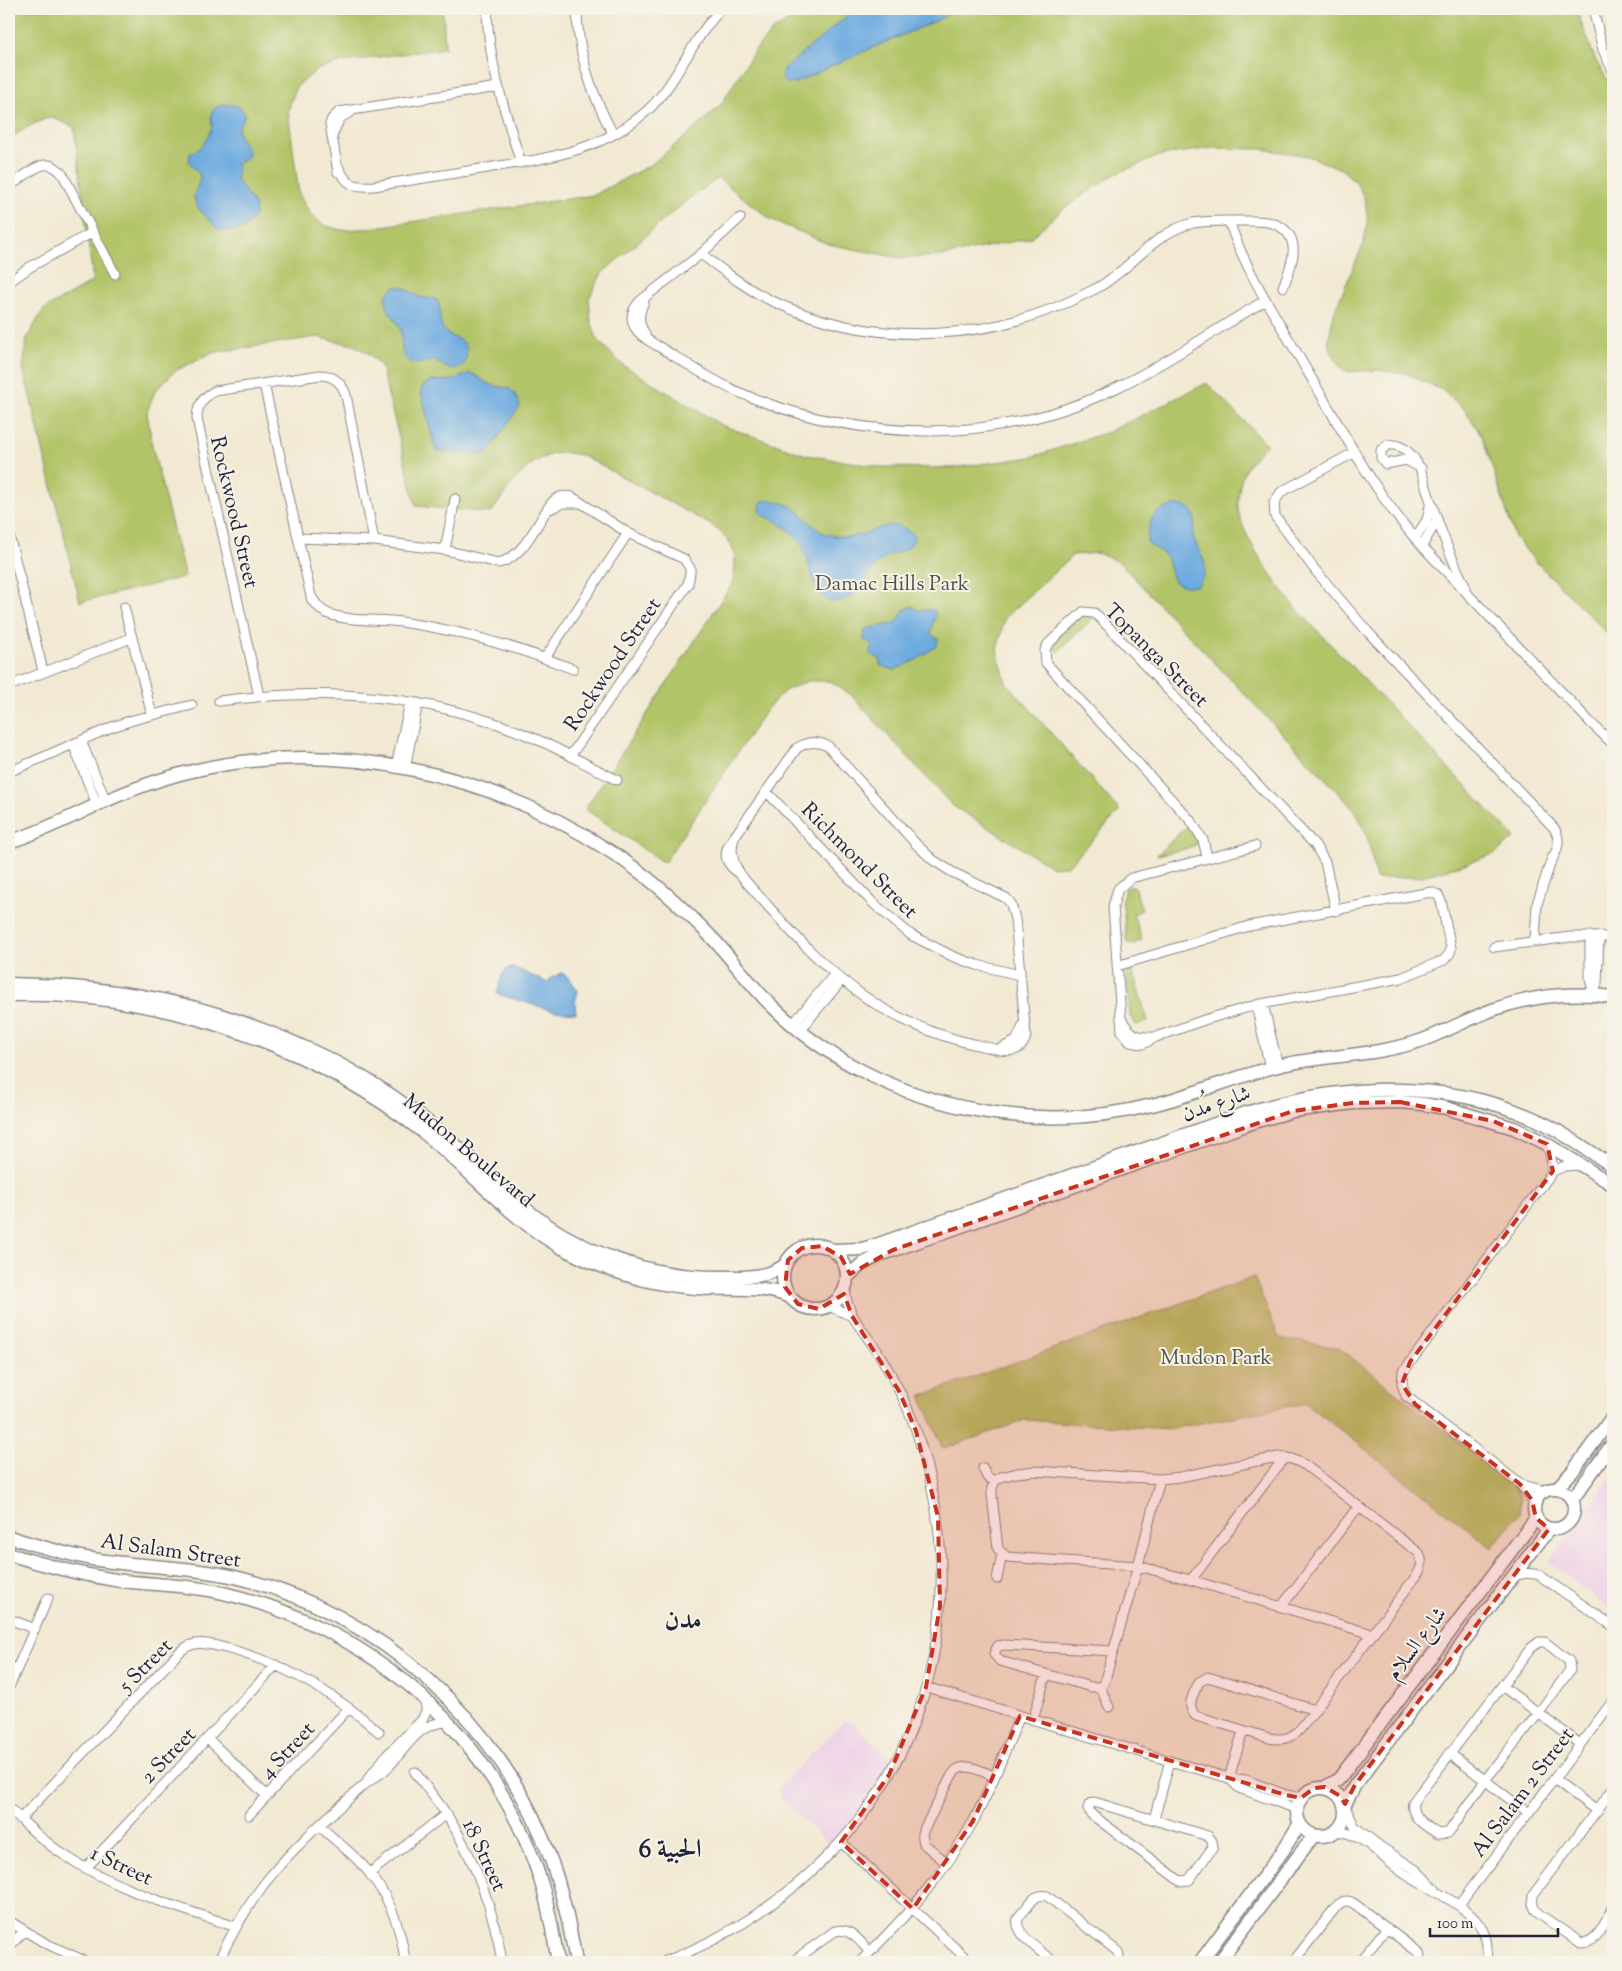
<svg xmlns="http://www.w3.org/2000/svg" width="1622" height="1971" viewBox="0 0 1622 1971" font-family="'Sorts Mill Goudy',Amiri,serif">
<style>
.built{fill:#eed0e7}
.green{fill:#b2c467;stroke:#6a7351}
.water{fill:#6eabe0;stroke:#48668e}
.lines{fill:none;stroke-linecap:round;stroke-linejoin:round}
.street-casing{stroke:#8a8687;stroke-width:11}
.secondary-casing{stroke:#8a8687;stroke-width:15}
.street{stroke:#fff;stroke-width:9}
.secondary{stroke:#fff;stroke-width:12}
.marked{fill:#c8321e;fill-opacity:0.2;stroke:#c8321e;stroke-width:4;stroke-dasharray:10 6;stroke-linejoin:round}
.labels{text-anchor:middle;stroke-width:4;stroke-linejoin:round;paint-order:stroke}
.street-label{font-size:21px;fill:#22223b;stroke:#f7f3e8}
.park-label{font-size:21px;fill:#4d5348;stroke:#f7f3e8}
.district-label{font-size:26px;font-weight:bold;fill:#22223b;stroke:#f7f3e8}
</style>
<rect width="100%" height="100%" fill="#f7f3e8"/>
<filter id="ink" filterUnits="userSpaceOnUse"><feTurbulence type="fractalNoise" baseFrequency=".02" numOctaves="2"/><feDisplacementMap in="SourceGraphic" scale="10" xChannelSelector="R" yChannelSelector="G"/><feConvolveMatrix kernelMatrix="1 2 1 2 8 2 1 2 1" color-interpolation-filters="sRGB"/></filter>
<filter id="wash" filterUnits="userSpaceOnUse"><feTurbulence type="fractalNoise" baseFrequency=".0096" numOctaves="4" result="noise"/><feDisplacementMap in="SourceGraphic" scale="20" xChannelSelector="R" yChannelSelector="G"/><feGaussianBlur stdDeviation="1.12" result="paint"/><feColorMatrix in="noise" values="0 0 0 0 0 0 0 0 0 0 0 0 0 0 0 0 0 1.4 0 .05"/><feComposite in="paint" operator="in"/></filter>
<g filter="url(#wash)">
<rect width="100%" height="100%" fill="#f2e9d3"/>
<path class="built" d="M 1613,1474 L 1613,1612 L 1549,1562 Z
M 843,1721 L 851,1721 L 891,1760 L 853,1819 L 829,1845 L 780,1797 L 777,1789 Z"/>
<path class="green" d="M 9,9 L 443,9 L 445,48 L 343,62 L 318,69 L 296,87 L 288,111 L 299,194 L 309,212 L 323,225 L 341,230 L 362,229 L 594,195 L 652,164 L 692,131 L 720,106 L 755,50 L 771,32 L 808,9 L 1576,9 L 1596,61 L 1613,89 L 1613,639 L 1535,561 L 1515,537 L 1482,436 L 1464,409 L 1444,391 L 1407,374 L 1377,370 L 1344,372 L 1334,358 L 1328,342 L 1334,313 L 1362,247 L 1368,220 L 1364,197 L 1356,182 L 1341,169 L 1308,156 L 1262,149 L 1212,148 L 1162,155 L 1115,174 L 1063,209 L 1030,238 L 943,256 L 900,258 L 828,244 L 770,219 L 718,178 L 685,202 L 602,273 L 589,298 L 591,321 L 597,339 L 620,363 L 721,425 L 806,455 L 880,467 L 952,468 L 1032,457 L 1108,432 L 1207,383 L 1267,445 C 1260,452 1251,460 1246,468 C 1240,480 1237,496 1238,509 C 1242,537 1277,584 1294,606 L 1515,838 L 1494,854 L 1452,868 L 1422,876 L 1376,879 C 1370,850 1369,828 1349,804 L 1119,562 L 1098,553 L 1073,555 L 1005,618 L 997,650 L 1006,682 L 1120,811 L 1068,866 L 1052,867 L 953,806 L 851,695 L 830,681 L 808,681 L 786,690 L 766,710 L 664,863 L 585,809 L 732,584 C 738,556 736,544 713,526 L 582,455 C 575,454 566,452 559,453 C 525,458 509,488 491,513 L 416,506 L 381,366 L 369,354 L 354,345 L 317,337 L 211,353 L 175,371 L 155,391 L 147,412 L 152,446 L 185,577 L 80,602 L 23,368 L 27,338 L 43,310 L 93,281 L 74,127 L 50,117 L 31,125 L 9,139 Z
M 1085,610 L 1093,618 L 1058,652 L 1050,644 Z
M 1190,823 L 1198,834 L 1197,844 L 1190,848 L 1157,855 Z
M 1134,886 L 1142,910 L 1133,914 L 1142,940 L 1132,945 L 1127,942 L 1122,899 L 1125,889 Z
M 1132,970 L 1148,1021 L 1136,1025 L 1130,1017 L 1127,972 Z
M 1254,1277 L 1279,1338 L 1339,1348 L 1514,1485 L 1521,1499 L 1519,1514 L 1492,1548 L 1306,1403 L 1170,1429 L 1025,1420 L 943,1449 L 921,1396 Z"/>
<path class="water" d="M 855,9 L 957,9 L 938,20 L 865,51 L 795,83 C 787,84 784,83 781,76 L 786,67 Z
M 223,104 L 239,106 L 245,114 C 244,120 239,124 238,129 C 236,139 250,145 248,157 L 237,163 L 238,171 L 236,179 L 255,205 L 255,215 L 245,228 L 232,231 L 217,229 C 210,219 198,211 195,201 C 191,191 203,183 199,174 C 196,170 192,166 189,162 L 190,153 C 194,152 198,150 201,147 C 203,145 212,129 212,126 C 211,112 209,110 223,104 Z
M 394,287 L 403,287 L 419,297 L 436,299 C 443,308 437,320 443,329 C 451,343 473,333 465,363 C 450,374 449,368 435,361 C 426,361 416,367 409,361 C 398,354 403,338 400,328 C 396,318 385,311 386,300 C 386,294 390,291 394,287 Z
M 470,373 C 477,375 481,380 487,383 C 504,391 512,381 520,406 L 486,455 L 437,451 L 435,448 L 421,392 L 422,387 L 430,381 L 453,380 Z
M 771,500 C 782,502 791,505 799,512 C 808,520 818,533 830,535 C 835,536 844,537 849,537 C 876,534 889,514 914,535 C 912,552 900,549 886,557 C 869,566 863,590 846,599 C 842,601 835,601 830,602 C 807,588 813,557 797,538 C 788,527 774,520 761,514 L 760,507 L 762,501 Z
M 1179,505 L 1190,508 L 1195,518 L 1193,537 L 1205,563 L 1204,575 L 1197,586 L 1185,586 L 1174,582 C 1170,574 1168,558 1164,554 C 1159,550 1152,547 1147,542 C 1148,518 1155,508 1179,505 Z
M 912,606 L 918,610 L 935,610 C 936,619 931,625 931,634 L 938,639 L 937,646 L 916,660 L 894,670 L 880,665 L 880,659 L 870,654 L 872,643 L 864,640 L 865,629 L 896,623 L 904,610 Z
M 509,968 L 515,968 L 548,983 L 551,978 L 562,973 L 570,979 L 578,991 L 575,1003 L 576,1013 L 554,1011 L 497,994 C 500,984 500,972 509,968 Z"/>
</g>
<g filter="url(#ink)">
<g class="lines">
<g class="street-casing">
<path id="street" d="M 487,9 C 488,62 505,112 521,163
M 577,9 C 577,53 592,95 613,134
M 1593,9 L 1603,50 L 1613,71
M 332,136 L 340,118 L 351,112
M 338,166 C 346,186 354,187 374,186 C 412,180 449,174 487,168 C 547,158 604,152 651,107 C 669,89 680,67 694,45 C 702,32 711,20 721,9
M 338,172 L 330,124 L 332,119 L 339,112 L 498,87
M 9,186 C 27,177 45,150 63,175 L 115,274
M 740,218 L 701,254 L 640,301 C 622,321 638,335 656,345 C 683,361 709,379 738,392 C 858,443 998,446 1116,388 C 1168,363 1216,329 1266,300
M 1229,221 C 1246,273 1279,321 1306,369 C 1342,429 1374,494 1422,546 L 1592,724 L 1613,744
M 701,254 C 723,270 745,288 770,300 C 876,350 995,343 1097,288 C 1131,269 1154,232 1193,223 C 1209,220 1227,221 1242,221 C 1252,221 1263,220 1272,223 C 1305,234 1292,265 1283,287
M 9,282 L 30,267 L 93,232
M 644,302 C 638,314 638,323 645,334
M 264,384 L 312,601
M 1355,452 L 1281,492 L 1274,503 L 1275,516 L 1315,570 L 1367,631 L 1554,828 C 1562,841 1557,851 1550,864
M 1421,468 L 1406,460 L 1386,464 L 1381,458 L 1381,450 L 1388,445 C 1405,443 1417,459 1422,474 C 1434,513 1447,550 1465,586
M 550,509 L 563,503 L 578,503
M 9,535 L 43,671
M 298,538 L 374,541 L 445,550 L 498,563 C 522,559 537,524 550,505 C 556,497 562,495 572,497 L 628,533 L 684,559 L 690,568 L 690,573 L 688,584 L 571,755
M 1415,538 L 1427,520 L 1430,506
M 1422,546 L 1436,522
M 445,550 L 455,499
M 311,596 C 315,603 320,611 329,614 C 351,622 378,619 401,622 C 460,630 517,647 573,669
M 124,607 L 152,715
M 545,658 L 628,533
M 9,686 L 131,638
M 259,696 L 197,419 C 197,405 203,397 215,391 L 320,375 C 333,375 342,383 346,395 L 374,541
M 219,701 C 329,687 433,694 536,739 C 564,751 590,767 617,780
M 81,741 L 106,801
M 73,744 L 97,805
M 396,767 L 410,702
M 405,768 L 418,703
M 9,772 L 112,727 L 133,720 L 192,705
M 766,791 L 873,903 L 911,935 L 954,957 L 977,965 L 1020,975
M 734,838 C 725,867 750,885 767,905 C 831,977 885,1026 982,1046 C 999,1050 1021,1058 1026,1036 L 1015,919 L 1011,904 L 1006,898 L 952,872 L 933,860 L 917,845 L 828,746 C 816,741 809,741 797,748 L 730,843 C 722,856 728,866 740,874
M 1207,857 L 1203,840 L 1192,822 L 1046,663 L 1045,650 L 1048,644 L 1083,612 L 1094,613 L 1098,616 L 1315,845 L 1325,862 L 1336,911
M 1590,936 L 1590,979 L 1594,995
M 1535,940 L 1537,904 L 1552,858
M 1494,947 L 1570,937 L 1613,937
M 1117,966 L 1249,926 L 1431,892 L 1438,895 L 1441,901 L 1451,948 L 1450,953 L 1444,960 L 1401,978 L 1256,1005 L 1204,1020 L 1156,1037 L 1143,1044 L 1130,1042 L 1122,1032 L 1113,906 L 1118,889 L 1131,878 L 1255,846
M 1594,995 L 1597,983 L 1599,936
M 1263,1004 L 1278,1066
M 1256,1005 L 1270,1068
M 1122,1020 C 1130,1034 1137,1038 1154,1037
M 793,1024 L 834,975
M 800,1030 L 841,981
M 1000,1049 L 1016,1041 L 1024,1024
M 1547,1144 L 1551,1157 L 1553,1171
M 829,1306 L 852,1316
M 983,1468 L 987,1477 L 995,1481
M 1523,1485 L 1545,1491
M 1534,1505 L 1529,1495 L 1520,1484 L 1406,1396 L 1402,1384 L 1403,1372 L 1553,1171 L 1565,1166 L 1579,1165
M 1513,1577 C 1522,1573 1529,1572 1539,1575 L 1613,1626
M 997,1579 L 1002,1554
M 1191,1580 L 1285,1457
M 1281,1607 L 1358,1507
M 9,1619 L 35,1629
M 1539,1642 L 1545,1642 L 1569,1661 L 1570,1670 L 1538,1714 L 1485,1780 L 1451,1829 L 1448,1833 L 1438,1834 C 1426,1826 1410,1818 1413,1802 L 1531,1648 Z
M 1112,1651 L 1004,1645 L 998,1646 L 994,1654 L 1000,1661 L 1091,1687 L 1100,1687 L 1104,1683 L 1138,1566 L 1160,1479
M 1502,1686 L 1580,1744
M 9,1687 L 48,1598
M 926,1687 L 1170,1761 L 1229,1778 L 1246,1780 L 1286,1795 L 1301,1798
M 1100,1687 L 1109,1707
M 1315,1710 L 1208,1677 L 1199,1682 C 1194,1693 1185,1706 1196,1716 L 1269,1738 C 1283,1741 1293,1738 1302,1727 L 1417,1575 C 1422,1567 1423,1562 1419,1553 L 1305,1465 L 1292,1459 L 1278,1457 L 1180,1477 L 1160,1479 L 1035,1471 L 1017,1473 L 1001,1477 L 995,1481 L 992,1488 L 992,1495 L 998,1549 L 1007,1557 L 1138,1566 L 1191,1580 L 1372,1634
M 1033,1720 L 1046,1675
M 208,1739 L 267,1796
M 1449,1753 L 1528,1813
M 415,1772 C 425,1786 437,1800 447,1815 C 475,1860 494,1910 502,1962
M 1229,1778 L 1239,1788 L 1297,1809
M 1229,1778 L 1243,1731
M 368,1779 L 385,1757 L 422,1720 L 426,1711 L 426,1701
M 1554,1779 L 1597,1811
M 1613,1789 L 1533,1895 C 1532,1903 1533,1908 1539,1914 L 1581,1943 C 1599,1943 1606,1920 1613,1906
M 1094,1802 L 1208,1836 L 1212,1841 L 1213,1847 L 1189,1880 L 1180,1881 L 1091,1814 L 1088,1808 L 1089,1805 Z
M 9,1808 C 26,1825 44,1842 64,1855 C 116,1890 178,1907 236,1927
M 1346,1809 L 1355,1827 L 1381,1847 L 1416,1870 L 1435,1889
M 249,1815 L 349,1708
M 20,1819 L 167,1665 C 174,1658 181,1648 191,1645 C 202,1641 217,1646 229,1649 C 285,1664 335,1694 379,1732
M 1154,1819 L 1170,1761
M 320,1826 C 336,1842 357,1856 370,1874 C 390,1898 402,1931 405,1962
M 1337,1831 C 1363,1834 1378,1854 1398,1869 C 1424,1890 1486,1907 1487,1947 C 1487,1952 1487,1957 1485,1962
M 841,1842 L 970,1962
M 947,1863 L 924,1844 L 922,1833 L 952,1775 C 962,1759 980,1771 994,1776
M 85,1869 L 276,1665
M 370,1873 L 446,1814
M 1459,1905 L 1613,1701
M 9,1921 L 45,1943 L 87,1962
M 9,1947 L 24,1931
M 218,1962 C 231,1935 246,1908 264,1884 C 292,1848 328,1817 362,1787 C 369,1780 379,1776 386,1769 C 407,1750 415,1723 447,1722
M 664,1962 C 885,1876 993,1661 917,1433 C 908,1405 893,1377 878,1352 C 864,1331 846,1315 845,1288
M 792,1962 L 835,1931 C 851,1927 860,1942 870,1952
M 860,1962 C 903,1920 945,1874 974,1820 C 992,1787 1005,1750 1020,1716
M 1054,1962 C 1044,1954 1013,1933 1018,1919 C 1020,1914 1025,1910 1028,1906 C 1033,1899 1037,1894 1047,1896 L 1112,1947 L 1118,1952 L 1120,1962
M 1293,1962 L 1336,1907 C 1342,1900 1348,1899 1356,1905 L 1414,1949 L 1419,1953 L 1421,1962
M 1359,1962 L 1387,1928"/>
</g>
<g class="secondary-casing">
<path id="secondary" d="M 9,842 C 37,833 63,821 90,808 C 124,792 160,778 197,770 C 336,738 490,773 608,850 C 648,875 683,907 715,941 C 735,963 752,987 773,1007 C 829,1062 905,1098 982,1111 C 1039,1121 1100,1119 1156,1104 C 1199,1093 1239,1075 1282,1065 C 1327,1055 1375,1056 1420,1041 C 1445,1032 1468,1019 1492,1010 C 1531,996 1572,991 1613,997
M 9,984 C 127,986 222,1006 329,1059 C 373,1081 416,1111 453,1143 C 479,1165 501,1190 527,1210 C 579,1252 651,1278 719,1277 C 741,1277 766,1279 785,1265
M 9,995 C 154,990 311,1043 424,1133 C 473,1172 512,1222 568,1251 C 607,1271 651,1285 696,1288 C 728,1291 760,1284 790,1297
M783 1277a32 32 0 1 1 64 0a32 32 0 1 1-64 0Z
M 833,1250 L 862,1249 L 876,1245 L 1246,1113 C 1340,1084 1443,1078 1535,1119 C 1563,1131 1587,1151 1613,1166
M 847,1277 L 862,1264 L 880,1255 L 1254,1122 L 1293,1111 L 1353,1103 L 1400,1102 L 1423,1104 L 1446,1108 L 1514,1128 L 1547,1144 L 1613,1185
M1534 1509a20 20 0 1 1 40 0a20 20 0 1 1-40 0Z
M 1556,1489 L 1573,1471 L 1613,1416
M 1572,1500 L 1613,1443
M 9,1537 C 36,1545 64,1554 92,1559 C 139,1567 188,1566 235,1577 C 377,1611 503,1722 551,1860 C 563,1893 570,1927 576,1962
M 9,1554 C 43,1565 79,1574 115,1580 C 151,1585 188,1584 223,1593 C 375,1628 501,1740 544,1892 C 550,1915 554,1939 558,1962
M 1325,1787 L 1338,1780 L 1536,1518
M1297 1812a24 24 0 1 1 48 0a24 24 0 1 1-48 0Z
M 1345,1804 L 1355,1785 L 1549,1529
M 1200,1962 L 1282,1852 L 1300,1823
M 1219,1962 L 1314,1835"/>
</g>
<use href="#street" class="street"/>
<use href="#secondary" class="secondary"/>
</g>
</g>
<path class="marked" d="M 1400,1102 L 1493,1121 L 1547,1144 L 1553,1171 L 1410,1362 L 1402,1384 L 1415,1404 L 1520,1484 L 1532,1500 L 1536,1518 L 1549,1529 L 1355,1785 L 1345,1804 L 1340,1796 L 1325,1787 L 1314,1788 L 1301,1798 L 1286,1795 L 1020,1716 L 973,1821 L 913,1909 L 841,1842 L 889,1775 L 926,1687 L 940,1606 L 938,1517 L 916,1431 L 899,1391 L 852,1316 L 844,1294 L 819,1309 L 798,1304 L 785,1287 L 788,1260 L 802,1248 L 822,1246 L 841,1257 L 850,1274 L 893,1250 L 1293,1111 L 1353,1103 Z"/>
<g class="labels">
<g class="street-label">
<text transform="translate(235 512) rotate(77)" y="7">Rockwood Street</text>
<text transform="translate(1157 655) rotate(45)" y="7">Topanga Street</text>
<text transform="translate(612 664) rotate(-56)" y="7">Rockwood Street</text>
<text transform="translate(860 860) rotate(45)" y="7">Richmond Street</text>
<text transform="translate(1216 1103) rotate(-19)" y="7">شارع مُدن</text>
<text transform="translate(469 1150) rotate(40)" y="7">Mudon Boulevard</text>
<text transform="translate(171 1550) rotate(8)" y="7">Al Salam Street</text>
<text transform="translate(1416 1643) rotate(-53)" y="7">شارع السلام</text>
<text transform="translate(145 1665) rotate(-45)" y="7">5 Street</text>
<text transform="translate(287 1750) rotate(-47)" y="7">4 Street</text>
<text transform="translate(168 1755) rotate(-46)" y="7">2 Street</text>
<text transform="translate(1522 1792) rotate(-53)" y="7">Al Salam 2 Street</text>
<text transform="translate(485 1855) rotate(65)" y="7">18 Street</text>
<text transform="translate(122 1865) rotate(25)" y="7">1 Street</text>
</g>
<g class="park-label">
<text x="892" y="590">Damac Hills Park</text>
<text x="1216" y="1364">Mudon Park</text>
</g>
<g class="district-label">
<text x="683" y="1628">مدن</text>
<text x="670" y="1857">الحبية 6</text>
</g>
</g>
<rect width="1622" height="1971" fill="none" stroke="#f7f3e8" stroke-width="30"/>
<path d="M1430 1928v8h128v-8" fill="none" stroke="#22223b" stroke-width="2.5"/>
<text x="1437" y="1928" font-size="15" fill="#22223b" stroke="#f7f3e8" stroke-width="4" paint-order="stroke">100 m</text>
</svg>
